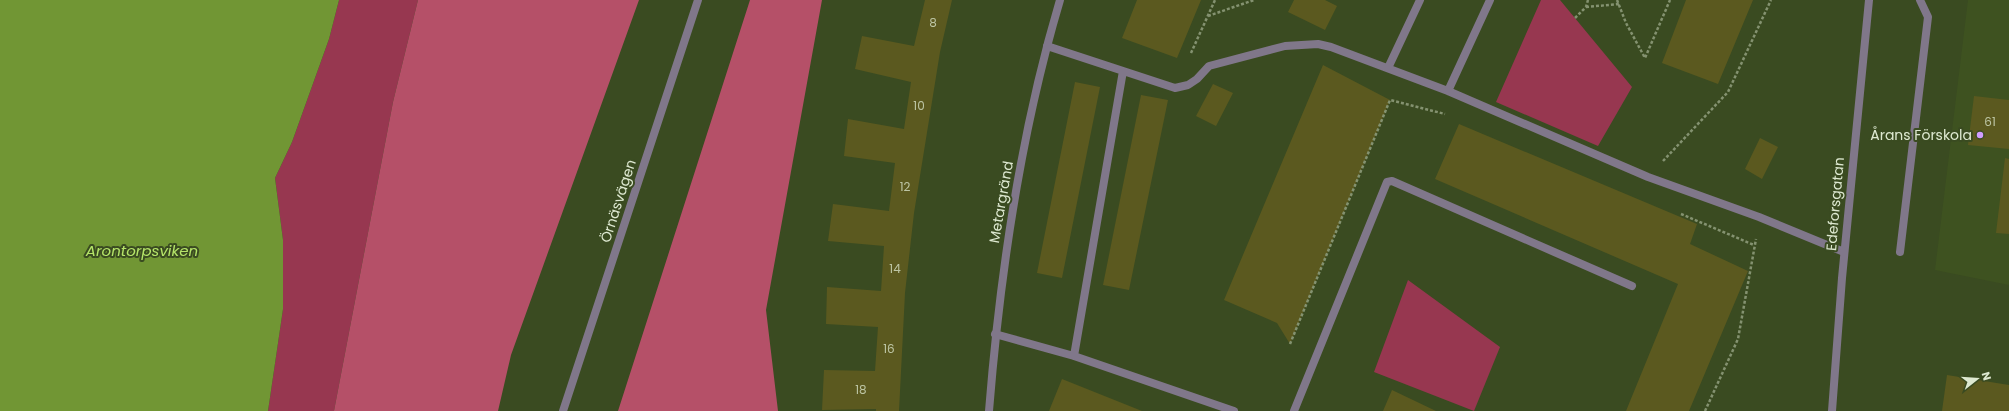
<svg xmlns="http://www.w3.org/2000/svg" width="2009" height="411" viewBox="0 0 2009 411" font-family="Poppins,sans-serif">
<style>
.built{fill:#3e5220}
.green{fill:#973750}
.forest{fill:#b55068}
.water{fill:#719634}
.building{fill:#5b591f}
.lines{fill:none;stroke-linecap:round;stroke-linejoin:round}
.path{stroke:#849270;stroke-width:2.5;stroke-dasharray:3 2;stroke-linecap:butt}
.service{stroke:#80778a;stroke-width:8}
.minor{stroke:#80778a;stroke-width:8}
.tertiary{stroke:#80778a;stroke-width:8}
.poi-dot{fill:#d09dff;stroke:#3a4b21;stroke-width:1.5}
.labels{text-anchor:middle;stroke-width:4;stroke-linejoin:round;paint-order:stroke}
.number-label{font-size:12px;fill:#bdc5a4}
.poi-label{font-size:14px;fill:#dee9d1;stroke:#3a4b21;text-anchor:end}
.street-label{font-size:14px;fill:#dee9d1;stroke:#3a4b21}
.water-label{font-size:15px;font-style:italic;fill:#b5e569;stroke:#3a4b21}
</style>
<rect width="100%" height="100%" fill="#3a4b21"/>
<path class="built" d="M 1968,0 L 2009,0 L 2009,285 L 1935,270 Z"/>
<path class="green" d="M 339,0 L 418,0 L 393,102 L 334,411 L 268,411 L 283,309 L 283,240 L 275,178 L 292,142 L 329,39 Z
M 1541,0 L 1560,0 L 1632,87 L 1598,146 L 1496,102 Z
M 1408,280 L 1500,347 L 1474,411 L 1374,372 Z"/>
<path class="forest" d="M 418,0 L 639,0 L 511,355 L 498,411 L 334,411 L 393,102 Z
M 750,0 L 822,0 L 766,310 L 778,411 L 618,411 Z"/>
<path class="water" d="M 0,0 L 339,0 L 329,39 L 292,142 L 275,178 L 283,240 L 283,309 L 268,411 L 0,411 Z"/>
<path class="building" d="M 925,0 L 952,0 L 940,52 L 914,213 L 905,293 L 899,411 L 876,411 L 876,409 L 822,410 L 824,370 L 875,371 L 878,327 L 826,324 L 827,287 L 881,291 L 884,246 L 828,241 L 833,204 L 889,211 L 895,163 L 844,156 L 848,119 L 904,129 L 911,82 L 855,69 L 862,36 L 914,46 Z
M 1137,0 L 1201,0 L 1177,58 L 1122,38 Z
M 1294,0 L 1325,0 L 1337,6 L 1325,30 L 1288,12 Z
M 1686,0 L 1753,0 L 1718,84 L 1662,63 Z
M 1323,65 L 1390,100 L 1290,344 L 1277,323 L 1224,300 Z
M 1075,82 L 1100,87 L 1062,278 L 1037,273 Z
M 1213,84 L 1233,93 L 1216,126 L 1196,116 Z
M 1141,95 L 1168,100 L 1129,290 L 1103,285 Z
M 1974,96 L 2009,100 L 2009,149 L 1968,145 Z
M 1459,124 L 1697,224 L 1690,244 L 1748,271 L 1689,411 L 1626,411 L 1678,284 L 1435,179 Z
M 1760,138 L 1778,147 L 1762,179 L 1745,169 Z
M 2005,158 L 2009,159 L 2009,234 L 1996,233 Z
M 1947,375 L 2009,385 L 2009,411 L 1942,411 Z
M 1062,379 L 1142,411 L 1049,411 Z
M 1392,390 L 1436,411 L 1383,411 Z"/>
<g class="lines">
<path class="path" d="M 1617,0 L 1626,23 L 1645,58 L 1670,0
M 1586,7 L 1619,4
M 1208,16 L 1254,0
M 1575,18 L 1586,7 L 1588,0
M 1191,53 L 1215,0
M 1663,161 L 1728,92 L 1771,0
M 1681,214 L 1754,245
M 1290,344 L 1390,100 L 1445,114
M 1705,411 L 1738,339 L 1756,239"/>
<path class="service" d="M 1047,46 L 1175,88 L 1188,85 L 1197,79 L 1209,66 L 1285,46 L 1318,44 L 1331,47 L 1448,91 L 1648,177 L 1759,217 L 1844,252
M 1388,68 L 1420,0
M 1448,91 L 1490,0
M 1900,252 L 1928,17 L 1920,0
M 995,334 L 1074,356 L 1234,411
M 1074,356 L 1123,71
M 1294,411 L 1387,182 L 1392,181 L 1632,286"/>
<path class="minor" d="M 989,411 C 1000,273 1020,134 1060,0
M 1832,411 L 1842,278 L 1869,0"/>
<path class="tertiary" d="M 563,411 L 698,0"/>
</g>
<circle class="poi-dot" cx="1980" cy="135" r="4"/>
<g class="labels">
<g class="number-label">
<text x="933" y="27">8</text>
<text x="919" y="110">10</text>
<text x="1990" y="126">61</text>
<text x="905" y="191">12</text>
<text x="895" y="273">14</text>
<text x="889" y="353">16</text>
<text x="861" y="394">18</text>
</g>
<g class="poi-label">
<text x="1972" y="140">Årans Förskola</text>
</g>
<g class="street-label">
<text transform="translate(618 201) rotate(-72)" y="5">Örnäsvägen</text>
<text transform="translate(1001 202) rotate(-80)" y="5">Metargränd</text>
<text transform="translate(1835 204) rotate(-85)" y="5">Edeforsgatan</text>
</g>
<g class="water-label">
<text x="142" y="256">Arontorpsviken</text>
</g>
</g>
<g transform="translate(1977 379) rotate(73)" stroke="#3a4b21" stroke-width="3" paint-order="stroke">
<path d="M0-3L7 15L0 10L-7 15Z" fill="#dee9d1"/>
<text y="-6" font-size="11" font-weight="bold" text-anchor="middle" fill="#dee9d1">N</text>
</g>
</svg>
